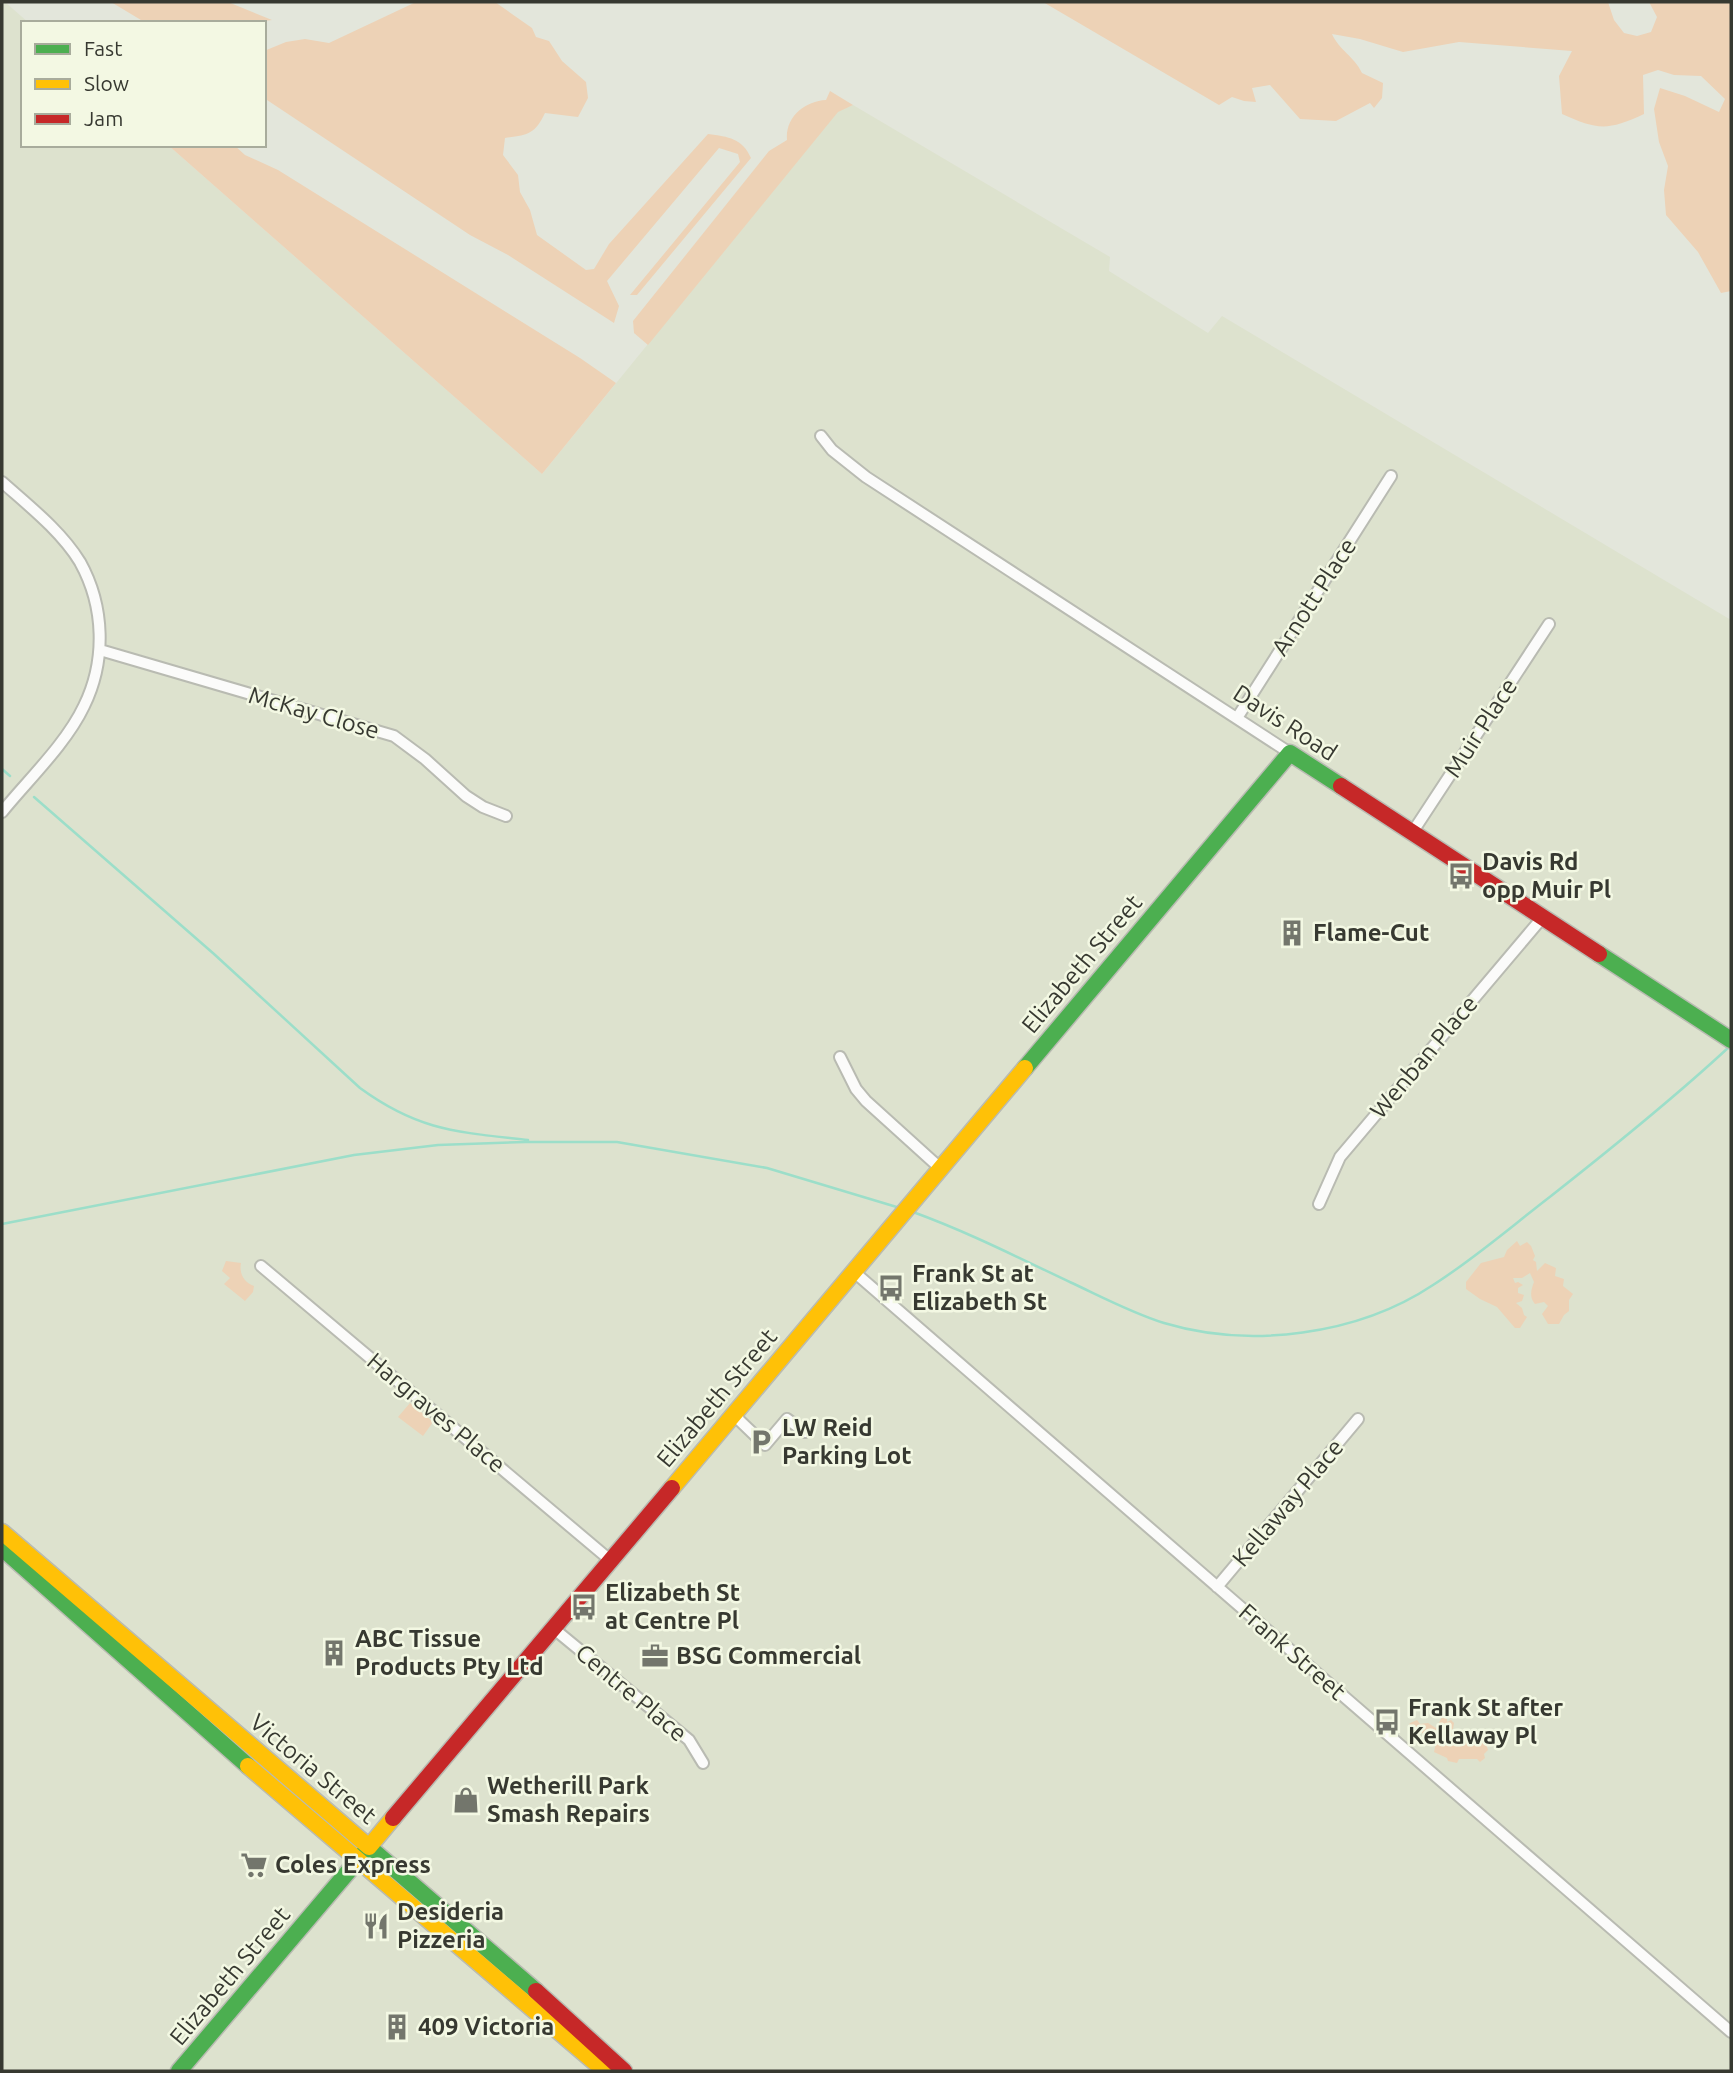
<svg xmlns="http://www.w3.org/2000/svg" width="1733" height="2073" viewBox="0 0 1733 2073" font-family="Ubuntu,sans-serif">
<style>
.built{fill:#dde2ce}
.green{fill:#edd2b6}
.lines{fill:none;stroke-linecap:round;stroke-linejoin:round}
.stream{stroke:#9cdec9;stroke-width:2.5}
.street-casing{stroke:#b9bbb2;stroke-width:14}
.fast-casing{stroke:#b9bbb2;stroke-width:19}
.slow-casing{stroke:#b9bbb2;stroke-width:19}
.jam-casing{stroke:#b9bbb2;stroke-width:19}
.street{stroke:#fbfbfa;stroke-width:10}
.fast{stroke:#4caf50;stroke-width:16}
.slow{stroke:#ffc107;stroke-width:16}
.jam{stroke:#c62828;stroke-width:16}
.labels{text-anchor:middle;stroke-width:5;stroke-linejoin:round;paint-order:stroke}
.street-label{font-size:24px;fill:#373931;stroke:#f3f8e3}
.poi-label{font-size:24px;font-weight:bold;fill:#373931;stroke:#f3f8e3;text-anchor:start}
</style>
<rect width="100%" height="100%" fill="#e3e6db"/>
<path class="built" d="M 2,2 L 5,2 L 29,23 L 23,23 L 23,145 L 168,145 L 542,474 L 838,111 L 853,105 L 1110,257 L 1109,271 L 1208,333 L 1222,316 L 1731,620 L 1731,2071 L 2,2071 Z"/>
<path class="green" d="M 111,2 L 228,2 L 272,20 L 247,23 L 146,23 Z
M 416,2 L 495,2 L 532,28 L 536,37 L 549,41 L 562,61 L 586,82 L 588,98 L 578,117 L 545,113 C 535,134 528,135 505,138 L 503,155 L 518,175 L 520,192 L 530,210 L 537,235 L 586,270 L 594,269 L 609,244 L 708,134 C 729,137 742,138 751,158 L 637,295 L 630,295 L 740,162 L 738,154 L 719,148 L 607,281 L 619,306 L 614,323 L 508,255 L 470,235 L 264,98 L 264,51 L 286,42 L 305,39 L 329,43 Z
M 1043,2 L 1608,2 L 1614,20 L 1624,33 L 1637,36 L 1651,32 L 1657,17 L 1649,2 L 1731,2 L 1731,291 L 1721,293 L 1698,252 L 1666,215 L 1664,190 L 1668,166 L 1659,142 L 1654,109 L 1660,88 L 1685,96 L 1719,112 L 1725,99 L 1701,76 L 1674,75 L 1658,70 L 1643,75 L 1644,114 C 1608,131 1597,130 1562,114 L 1559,76 L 1572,51 L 1459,42 L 1403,52 L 1360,39 L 1332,34 C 1339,50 1354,56 1362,73 L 1383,83 L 1382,98 L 1374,108 L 1370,103 L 1336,121 L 1300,119 L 1270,85 L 1252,88 L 1256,102 L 1244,101 L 1232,97 L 1219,105 Z
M 830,91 L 853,105 L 838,112 L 648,345 L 634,333 L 633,321 L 769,151 L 787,140 C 785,117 805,101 826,100 Z
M 168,145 L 234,145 L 245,155 L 278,170 L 580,358 L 616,383 L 542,474 Z
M 1517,1241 L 1520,1246 L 1527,1242 L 1531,1246 L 1535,1256 L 1533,1260 L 1536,1262 L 1537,1271 L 1545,1263 L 1556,1268 L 1555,1276 L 1564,1279 L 1563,1286 L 1573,1294 L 1569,1300 L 1569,1311 L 1564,1315 L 1559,1324 L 1548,1324 L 1542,1314 L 1548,1306 L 1544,1302 L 1535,1304 C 1529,1297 1531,1290 1534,1282 L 1530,1273 L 1522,1278 L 1513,1278 L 1515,1283 L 1518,1282 L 1523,1285 L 1518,1288 L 1518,1293 L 1524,1295 L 1522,1301 L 1516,1303 L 1522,1308 L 1524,1315 L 1527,1317 L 1520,1328 L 1515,1328 L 1497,1307 L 1480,1299 L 1466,1289 L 1466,1282 L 1481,1263 L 1504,1257 L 1507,1250 Z
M 226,1261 L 241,1263 C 239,1272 243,1282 254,1286 L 253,1292 L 245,1301 L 224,1284 L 230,1278 L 222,1271 Z
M 410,1403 L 433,1422 L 423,1436 L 398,1417 Z
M 1442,1717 L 1447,1719 L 1447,1722 L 1451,1720 L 1454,1723 L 1453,1729 L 1445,1731 L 1459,1733 L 1460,1735 L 1454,1737 L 1453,1744 L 1464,1742 L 1463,1737 L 1468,1734 L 1472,1735 L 1473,1738 L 1486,1744 L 1488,1750 L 1484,1754 L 1485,1758 L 1480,1762 L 1477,1759 L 1459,1759 L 1457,1763 L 1448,1761 L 1447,1758 L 1434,1752 L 1436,1743 L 1445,1743 L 1442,1737 L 1432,1733 L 1427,1735 L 1408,1727 L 1410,1723 L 1417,1720 L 1420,1724 L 1428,1723 L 1436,1728 Z"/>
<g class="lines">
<path class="stream" d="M 2,769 L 10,776
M 34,797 L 214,954 L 360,1088 C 419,1131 457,1132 528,1140
M 913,1212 C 968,1232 1019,1258 1072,1283 C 1102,1297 1132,1313 1164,1323 C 1250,1349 1358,1335 1433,1285 C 1474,1259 1512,1226 1551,1196 C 1612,1148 1673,1099 1729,1047
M 2,1224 L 354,1155 L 438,1145 L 525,1142 L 617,1142 L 767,1168 L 900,1208"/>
<g class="street-casing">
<path id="street" d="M 821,436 L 832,450 L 866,477 L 1290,753
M 2,482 C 29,506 61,531 80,562 C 105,607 106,661 84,706 C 66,744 28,780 2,812
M 100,650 L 394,736 L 425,759 L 466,796 L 483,807 L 506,816
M 1237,718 L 1391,476
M 1412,833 L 1549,624
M 840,1057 L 856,1089 L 866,1101 L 940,1168
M 1319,1204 L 1340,1157 L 1542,918
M 261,1266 L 610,1560
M 853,1271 L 1731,2032
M 736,1411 L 739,1420 L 765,1445 L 787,1419 L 805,1432
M 1217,1587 L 1358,1419
M 553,1628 L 689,1740 L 703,1763"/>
</g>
<g class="fast-casing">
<path id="fast" d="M 1599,954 L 1731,1040
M 1025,1068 L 1290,753 L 1341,786
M 2,1548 L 248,1766
M 179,2071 L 369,1847 L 536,1991"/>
</g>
<g class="slow-casing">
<path id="slow" d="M 672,1488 L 1025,1068
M 2,1532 L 369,1847 L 393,1818
M 248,1766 L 357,1859
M 357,1859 L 605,2071"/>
</g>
<g class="jam-casing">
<path id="jam" d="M 1341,786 L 1599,954
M 393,1818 L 672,1488
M 536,1991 L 624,2071"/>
</g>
<use href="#street" class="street"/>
<use href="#fast" class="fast"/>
<use href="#slow" class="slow"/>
<use href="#jam" class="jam"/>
</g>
<defs>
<g id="bus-bare" transform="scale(2.1)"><path d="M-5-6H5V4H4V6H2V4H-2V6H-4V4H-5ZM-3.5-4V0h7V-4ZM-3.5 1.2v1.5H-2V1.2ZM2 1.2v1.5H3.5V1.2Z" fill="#73766c" stroke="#f3f8e3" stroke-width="2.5" paint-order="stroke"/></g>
<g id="building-bare" transform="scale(2.1)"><path d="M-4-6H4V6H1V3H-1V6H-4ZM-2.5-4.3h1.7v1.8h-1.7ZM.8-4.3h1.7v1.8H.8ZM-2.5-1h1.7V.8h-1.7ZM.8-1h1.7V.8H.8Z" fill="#73766c" stroke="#f3f8e3" stroke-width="2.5" paint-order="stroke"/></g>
<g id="parking-bare" transform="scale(2.1)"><path d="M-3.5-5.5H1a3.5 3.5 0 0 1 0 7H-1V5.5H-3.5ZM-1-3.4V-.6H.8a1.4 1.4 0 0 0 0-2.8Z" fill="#73766c" stroke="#f3f8e3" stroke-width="2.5" paint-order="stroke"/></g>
<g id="office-bare" transform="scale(2.1)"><path d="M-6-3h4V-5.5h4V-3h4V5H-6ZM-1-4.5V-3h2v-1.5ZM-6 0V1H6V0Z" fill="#73766c" stroke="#f3f8e3" stroke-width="2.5" paint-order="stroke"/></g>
<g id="shop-bare" transform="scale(2.1)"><path d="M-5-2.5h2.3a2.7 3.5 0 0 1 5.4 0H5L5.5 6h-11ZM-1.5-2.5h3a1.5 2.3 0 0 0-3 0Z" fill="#73766c" stroke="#f3f8e3" stroke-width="2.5" paint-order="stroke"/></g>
<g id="supermarket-bare" transform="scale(2.1)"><path d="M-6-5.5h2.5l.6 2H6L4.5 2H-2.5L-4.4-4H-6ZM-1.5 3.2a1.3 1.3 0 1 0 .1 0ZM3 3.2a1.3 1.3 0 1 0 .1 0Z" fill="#73766c" stroke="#f3f8e3" stroke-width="2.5" paint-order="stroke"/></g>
<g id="restaurant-bare" transform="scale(2.1)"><path d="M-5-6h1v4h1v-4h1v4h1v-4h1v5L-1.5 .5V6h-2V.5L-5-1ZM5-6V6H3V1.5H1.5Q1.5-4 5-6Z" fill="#73766c" stroke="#f3f8e3" stroke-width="2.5" paint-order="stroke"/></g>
</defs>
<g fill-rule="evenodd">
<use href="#bus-bare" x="1461" y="876"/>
<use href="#building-bare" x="1292" y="933"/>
<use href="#bus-bare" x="891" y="1288"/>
<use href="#parking-bare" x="761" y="1442"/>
<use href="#bus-bare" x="584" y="1607"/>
<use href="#building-bare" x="334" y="1653"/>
<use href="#office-bare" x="655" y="1656"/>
<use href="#bus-bare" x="1387" y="1722"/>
<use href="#shop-bare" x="466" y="1800"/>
<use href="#supermarket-bare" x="254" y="1865"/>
<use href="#restaurant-bare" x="376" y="1926"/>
<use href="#building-bare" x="397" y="2027"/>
</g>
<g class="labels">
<g class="street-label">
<text transform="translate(1314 597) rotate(-57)" y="8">Arnott Place</text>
<text transform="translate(314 713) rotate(16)" y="8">McKay Close</text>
<text transform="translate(1285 723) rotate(33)" y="8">Davis Road</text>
<text transform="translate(1481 728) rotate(-57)" y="8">Muir Place</text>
<text transform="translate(1082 964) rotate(-50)" y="8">Elizabeth Street</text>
<text transform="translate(1424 1057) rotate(-50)" y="8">Wenban Place</text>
<text transform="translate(717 1398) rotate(-50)" y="8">Elizabeth Street</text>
<text transform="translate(436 1413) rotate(40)" y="8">Hargraves Place</text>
<text transform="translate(1288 1503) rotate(-50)" y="8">Kellaway Place</text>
<text transform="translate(1292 1652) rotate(41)" y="8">Frank Street</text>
<text transform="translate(631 1693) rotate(40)" y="8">Centre Place</text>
<text transform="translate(313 1769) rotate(40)" y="8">Victoria Street</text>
<text transform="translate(230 1976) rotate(-50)" y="8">Elizabeth Street</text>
</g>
<g class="poi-label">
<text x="1482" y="870">Davis Rd<tspan x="1482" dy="28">opp Muir Pl</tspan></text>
<text x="1313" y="941">Flame-Cut</text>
<text x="912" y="1282">Frank St at<tspan x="912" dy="28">Elizabeth St</tspan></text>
<text x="782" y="1436">LW Reid<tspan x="782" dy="28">Parking Lot</tspan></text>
<text x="605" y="1601">Elizabeth St<tspan x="605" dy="28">at Centre Pl</tspan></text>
<text x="355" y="1647">ABC Tissue<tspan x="355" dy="28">Products Pty Ltd</tspan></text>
<text x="676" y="1664">BSG Commercial</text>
<text x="1408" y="1716">Frank St after<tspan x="1408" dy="28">Kellaway Pl</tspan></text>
<text x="487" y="1794">Wetherill Park<tspan x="487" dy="28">Smash Repairs</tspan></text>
<text x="275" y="1873">Coles Express</text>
<text x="397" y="1920">Desideria<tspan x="397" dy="28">Pizzeria</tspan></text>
<text x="418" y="2035">409 Victoria</text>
</g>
</g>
<rect width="1733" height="2073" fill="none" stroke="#373931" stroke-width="7"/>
<rect x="21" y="21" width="245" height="126" fill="#f3f8e3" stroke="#a8ac9c" stroke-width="2"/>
<rect x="35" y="44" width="35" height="10" fill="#4caf50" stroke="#a8ac9c" stroke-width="2"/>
<text x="84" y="56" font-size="21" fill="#373931">Fast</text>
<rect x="35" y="79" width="35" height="10" fill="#ffc107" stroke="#a8ac9c" stroke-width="2"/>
<text x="84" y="91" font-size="21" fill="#373931">Slow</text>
<rect x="35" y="114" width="35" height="10" fill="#c62828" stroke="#a8ac9c" stroke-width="2"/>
<text x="84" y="126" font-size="21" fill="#373931">Jam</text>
</svg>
